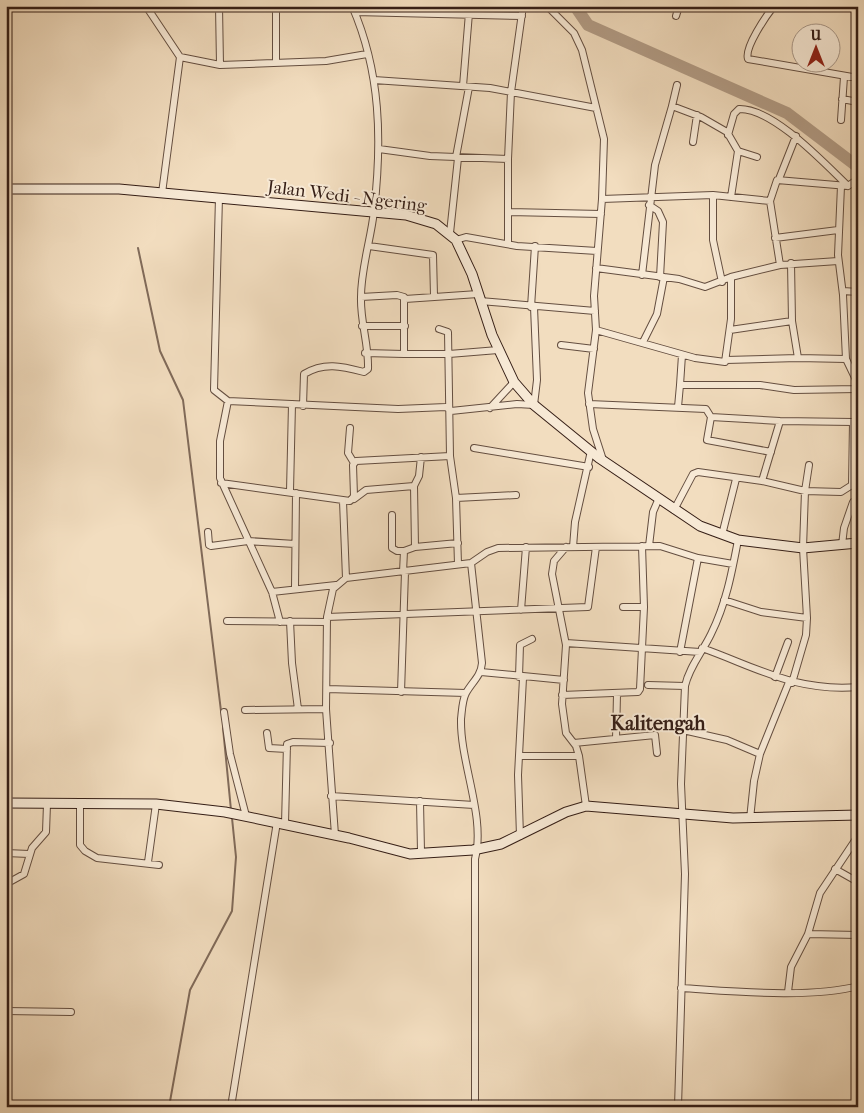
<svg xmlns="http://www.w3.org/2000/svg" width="864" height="1113" viewBox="0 0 864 1113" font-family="'IM FELL French Canon',serif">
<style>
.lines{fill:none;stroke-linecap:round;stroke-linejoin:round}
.stream{stroke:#806a59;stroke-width:2}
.river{stroke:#b29c86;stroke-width:12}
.street-casing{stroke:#644e40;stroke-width:8}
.secondary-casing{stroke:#351e16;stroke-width:11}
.street{stroke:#f7e9d5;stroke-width:6}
.secondary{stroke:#f7e9d5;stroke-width:9}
.labels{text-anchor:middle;stroke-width:4;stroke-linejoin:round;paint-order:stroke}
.street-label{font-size:18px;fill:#351e16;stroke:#f7e9d5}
.quarter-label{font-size:20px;font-weight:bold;fill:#351e16;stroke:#f7e9d5}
</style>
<rect width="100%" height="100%" fill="#f2ddbf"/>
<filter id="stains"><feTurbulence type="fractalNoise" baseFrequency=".004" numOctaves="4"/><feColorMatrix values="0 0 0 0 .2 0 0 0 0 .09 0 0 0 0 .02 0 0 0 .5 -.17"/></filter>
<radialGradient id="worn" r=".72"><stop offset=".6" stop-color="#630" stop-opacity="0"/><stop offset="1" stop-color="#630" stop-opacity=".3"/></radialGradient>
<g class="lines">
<path class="stream" d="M 138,248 L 160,351 L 183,400 L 221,711
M 223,728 L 231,810
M 169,1107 L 190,990 L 232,911 L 236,857 L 232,818"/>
<path class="river" d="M 575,6 L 588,25 L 787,113 L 858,167"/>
<g class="street-casing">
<path id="street" d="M 146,6 L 180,57 L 162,193
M 219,6 L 220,65
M 276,6 L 276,62
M 547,6 L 574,33 L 582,50 L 604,139 L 602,199 L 594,296 L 596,330 L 588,393 L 593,429 L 603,460
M 774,6 C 766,16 744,48 748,59 L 858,78
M 355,12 L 522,16
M 676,16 L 679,6
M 180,57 L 220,65 L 326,61 L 367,54
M 374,80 L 490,88 L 596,108
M 463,86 L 469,13
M 842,99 L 858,102
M 672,106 L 677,85
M 841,120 L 844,77
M 728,135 L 734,114 L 739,109 C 773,108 824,163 848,186
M 693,142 L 697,115
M 379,149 L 430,156 L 508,159
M 456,157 L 469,87
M 779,179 L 796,136
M 841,186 L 838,255 L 843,295 L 846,359 L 858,384
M 713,195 L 713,240 L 722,282
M 219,197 L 214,390 L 228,401 L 398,409 L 446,407 L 451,411 L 517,404 L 534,405 L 537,380 L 534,307
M 731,197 L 738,151
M 602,199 L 713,195 L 770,201 L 777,180 L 848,186 L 858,179
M 770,201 L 780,265
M 649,205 L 658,211 L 663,222 L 660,277
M 509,212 L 601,214
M 450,233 L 458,158
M 775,238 L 838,230
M 456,240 L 466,237 L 517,246 L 597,251
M 508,244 L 508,159 L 511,92 L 523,6
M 369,246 L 433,255 L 434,296
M 791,263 L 792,321
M 596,268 L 679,279 L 705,287 L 731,277 L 780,265 L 838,261
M 642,275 L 655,165 L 672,106 L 701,117 L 727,132 L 738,151 L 757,157
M 843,291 L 858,292
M 361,297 L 397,295 L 404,297 L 404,354 L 449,354 L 498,350
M 405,299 L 478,294
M 480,301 L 595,311
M 531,307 L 535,246
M 362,326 L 405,326
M 596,330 L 695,358 L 725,362 L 731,319 L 731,277
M 730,330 L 792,321 L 798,358 L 846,359
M 643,342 L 657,314 L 664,277
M 561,345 L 594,349
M 365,353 L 404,354
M 682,355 L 680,385 L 760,385 L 794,390 L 858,389
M 726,360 L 798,358
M 228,401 L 220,441 L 220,478 L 272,592 L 280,622
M 589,404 L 706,409 L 711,417 L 707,440 L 771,452
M 303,406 L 304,374 C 324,362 341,366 364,372 L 368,369 C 369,345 360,321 361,297 C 361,268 371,239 374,211 C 382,141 381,72 352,6
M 678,407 L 680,385
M 490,408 L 514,382
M 711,417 L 780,421 L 853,422
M 350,428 L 348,453 L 354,463
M 474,448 L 589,467
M 450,456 L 456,498 L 458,564
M 762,481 L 780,421
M 221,483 L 350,501 L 354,496 L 353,465 L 356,461 L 450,456 L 448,332 L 439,329
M 290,491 L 292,404
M 456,498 L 516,495
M 354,499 L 366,490 L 414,486
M 343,501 L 346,578
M 674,510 L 693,474 L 698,472 L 762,481 L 805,491 L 841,492 L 852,485 L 853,422 L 858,420
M 392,515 L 392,548 L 397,551 L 404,551
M 208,532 L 209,545 L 211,546 L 248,541 L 295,544
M 722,535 L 736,479
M 842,545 L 844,528 L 853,502
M 649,546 L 653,512 L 659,498
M 415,547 L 458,543
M 566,547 L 554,561 L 552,574 L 566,645 L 562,704 L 566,733 L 576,746 L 579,756 L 586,806
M 573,547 L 575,522 L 591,451
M 698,558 L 733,564
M 471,563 L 487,552 L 498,548 L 660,546 L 698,558 L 680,652
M 403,572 L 404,551 L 415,547 L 414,486 L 419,476 L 421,457
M 295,588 L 296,493
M 272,592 L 336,585
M 724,600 L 761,612 L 807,618
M 623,607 L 644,607
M 521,610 L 526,547
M 327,617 L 588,607 L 596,547
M 227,621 L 327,622
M 290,621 L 292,663 L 298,709
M 566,643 L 700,652
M 702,648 C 758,668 795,692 858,687
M 481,672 L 564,680
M 519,677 L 520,645 L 532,639
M 775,677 L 788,642
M 792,683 L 806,635 L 807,618 L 803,548 L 805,491 L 809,465
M 648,685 L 685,686
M 327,689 L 466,693
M 401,692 L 405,572
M 562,695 L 638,692 L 640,689 L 644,607 L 642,546
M 245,710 L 326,709
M 224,712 L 230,754 L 246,816
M 683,730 L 727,740 L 760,754
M 267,733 L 269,748 L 287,749
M 616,739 L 617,694
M 574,743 L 655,735 L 657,753
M 519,756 L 579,756
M 331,796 L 474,805
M 420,801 L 421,852
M 80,805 L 80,845 L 85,851 L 97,858 L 159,865
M 750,819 L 754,781 L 760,754 L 789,682
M 285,824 L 287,744 L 293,742 L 330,743
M 335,835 L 326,709 L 327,617 L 333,589 L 346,578 L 471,563 L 482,663 C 481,676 472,682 466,693 C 462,701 462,711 461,719 C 460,763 486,817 475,859 L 475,1107
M 520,836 L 518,775 L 523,678
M 6,853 L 29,854
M 148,862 L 156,804
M 835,869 L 858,882
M 6,884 L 24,874 L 32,848 L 46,832 L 47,804
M 808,934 L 858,935
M 681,988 C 731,991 810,999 858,986
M 788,992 L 791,967 L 808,934 L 820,893 L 858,836
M 6,1011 L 71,1012
M 231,1107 L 277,822
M 678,1107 L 685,874 L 681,784 L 685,686 C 689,667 703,651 711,634 C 726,604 732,572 738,540"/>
</g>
<g class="secondary-casing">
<path id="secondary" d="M 6,189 L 119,189 L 406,215 L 436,224 L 456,240 L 472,274 L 492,335 L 514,382 L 534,405 L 599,458 L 700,526 L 738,540 L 803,548 L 858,543
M 6,803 L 156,804 L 225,812 L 349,838 L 410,854 L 473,850 L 501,844 L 566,812 L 586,806 L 733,818 L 858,815"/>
</g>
<use href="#street" class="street"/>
<use href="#secondary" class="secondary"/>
</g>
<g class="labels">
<g class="street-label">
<text transform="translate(347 196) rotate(7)" y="6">Jalan Wedi - Ngering</text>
</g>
<g class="quarter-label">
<text x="658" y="730">Kalitengah</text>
</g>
</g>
<rect width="864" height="1113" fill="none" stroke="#f2ddbf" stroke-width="25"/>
<rect x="8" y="8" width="849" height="1098" fill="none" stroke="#351e16" stroke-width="2.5"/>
<rect x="12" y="12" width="839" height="1088" fill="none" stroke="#351e16"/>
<g transform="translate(816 48)"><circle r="24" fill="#f7e9d5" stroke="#a99889"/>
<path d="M0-4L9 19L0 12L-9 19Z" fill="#8f2418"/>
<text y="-8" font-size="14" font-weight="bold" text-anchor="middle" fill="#351e16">U</text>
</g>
<rect width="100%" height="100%" filter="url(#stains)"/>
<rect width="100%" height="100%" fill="url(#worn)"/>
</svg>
